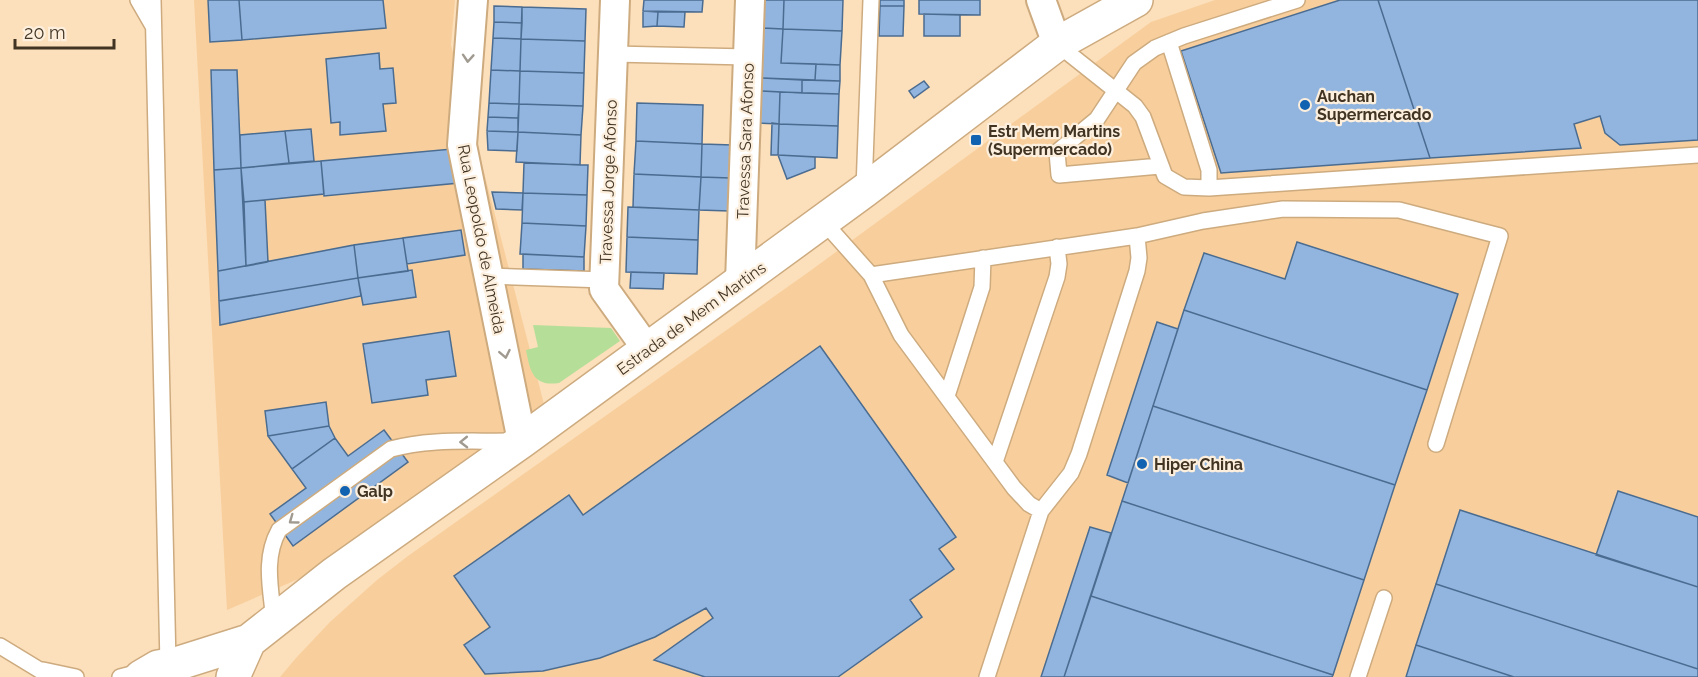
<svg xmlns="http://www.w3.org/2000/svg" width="1698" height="677" viewBox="0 0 1698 677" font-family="Raleway,sans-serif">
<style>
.built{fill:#f8cf9c}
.green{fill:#b5df98}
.building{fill:#92b5df;stroke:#4b6c91;stroke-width:1.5}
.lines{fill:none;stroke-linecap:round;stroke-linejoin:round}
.lane-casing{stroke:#cdab7f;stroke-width:18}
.street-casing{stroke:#cdab7f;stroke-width:32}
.secondary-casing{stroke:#cdab7f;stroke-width:36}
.lane{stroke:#fff;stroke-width:15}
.street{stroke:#fff;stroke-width:28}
.secondary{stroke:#fff;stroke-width:33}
.oneway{stroke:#a09a90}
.poi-dot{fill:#1162b1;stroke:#fdefdd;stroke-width:2}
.labels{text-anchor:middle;stroke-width:4.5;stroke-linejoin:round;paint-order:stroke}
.poi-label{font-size:16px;font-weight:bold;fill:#423422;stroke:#fdefdd;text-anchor:start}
.street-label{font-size:16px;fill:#423422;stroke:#fdefdd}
</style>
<rect width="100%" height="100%" fill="#fcdfbb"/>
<path class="built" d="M 194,0 L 455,0 L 451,45 L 545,408 L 303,577 L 227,610 Z
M 1215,0 L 1698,0 L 1698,677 L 280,677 L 296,658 L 330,622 L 377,580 L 408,556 L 810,271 L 1151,22 Z"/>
<path class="green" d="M 533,325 L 611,328 L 620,341 L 559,383 C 533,387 530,371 526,350 L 538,347 Z"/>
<path class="building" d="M 208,0 L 239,0 L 242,40 L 210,42 Z
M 239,0 L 383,0 L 386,28 L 242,40 Z
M 644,0 L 703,0 L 702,12 L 643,11 Z
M 764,0 L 784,0 L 783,29 L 763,28 Z
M 784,0 L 843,0 L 842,31 L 783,29 Z
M 880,0 L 904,0 L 904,6 L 880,6 Z
M 919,0 L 980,0 L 980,15 L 919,14 Z
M 1340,0 L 1378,0 L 1430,158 L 1221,173 L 1181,51 Z
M 1378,0 L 1698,0 L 1698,140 L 1620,145 L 1605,133 L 1600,116 L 1574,124 L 1581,148 L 1430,158 Z
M 494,6 L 522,7 L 522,23 L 494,22 Z
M 880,6 L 904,6 L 903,36 L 879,36 Z
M 522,7 L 586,9 L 585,41 L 521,39 Z
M 643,11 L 658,12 L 657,26 L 643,27 Z
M 658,12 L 685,12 L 684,27 L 657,26 Z
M 924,14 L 960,15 L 960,36 L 924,36 Z
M 494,22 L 522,23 L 521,39 L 493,38 Z
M 763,28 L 783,29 L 781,63 L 816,64 L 815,80 L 761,78 Z
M 783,29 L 842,31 L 840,65 L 781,63 Z
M 493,38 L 521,39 L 520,71 L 491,70 Z
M 521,39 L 585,41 L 584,73 L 520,71 Z
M 379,53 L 380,69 L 393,68 L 396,103 L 383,104 L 386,131 L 340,135 L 340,122 L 331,123 L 326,59 Z
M 816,64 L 840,65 L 840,81 L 815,80 Z
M 211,70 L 237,70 L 241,168 L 214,170 Z
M 491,70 L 520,71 L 519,104 L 489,103 Z
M 520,71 L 584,73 L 583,106 L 519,104 Z
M 761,78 L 802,80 L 802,93 L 761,91 Z
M 802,80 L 840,81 L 839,94 L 802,93 Z
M 924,81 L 929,87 L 914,98 L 909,91 Z
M 761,91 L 780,92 L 779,124 L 759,123 Z
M 780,92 L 839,94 L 838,126 L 779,124 Z
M 489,103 L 519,104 L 518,118 L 488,117 Z
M 637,103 L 703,105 L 702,144 L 636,141 Z
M 519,104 L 583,106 L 581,135 L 518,132 Z
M 488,117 L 518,118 L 518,132 L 487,131 Z
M 772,123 L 779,124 L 778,155 L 771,155 Z
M 779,124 L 838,126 L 837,158 L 778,155 Z
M 311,129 L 314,161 L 289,163 L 285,131 Z
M 285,131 L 289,163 L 241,168 L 240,135 Z
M 487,131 L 518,132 L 517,151 L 488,150 Z
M 518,132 L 581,135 L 580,165 L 516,162 Z
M 636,141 L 702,144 L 701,177 L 634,174 Z
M 702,144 L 732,145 L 730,178 L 701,177 Z
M 452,149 L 459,183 L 324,196 L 321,161 Z
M 778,155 L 815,157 L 815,168 L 787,179 Z
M 321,161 L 324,194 L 244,202 L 241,168 Z
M 524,163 L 588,165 L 587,195 L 523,193 Z
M 241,168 L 246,266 L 218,271 L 214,170 Z
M 634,174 L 701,177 L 699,210 L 633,207 Z
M 701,177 L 730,178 L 729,211 L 699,210 Z
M 492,192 L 523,193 L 522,210 L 496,209 Z
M 523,193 L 587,195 L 586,226 L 522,223 Z
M 265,200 L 268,262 L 246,266 L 244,202 Z
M 628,207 L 699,210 L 698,240 L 627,237 Z
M 522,223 L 586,226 L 584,257 L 520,254 Z
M 461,230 L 465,255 L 407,264 L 403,238 Z
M 627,237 L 698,240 L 697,274 L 626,272 Z
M 403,238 L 408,271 L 358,278 L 354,245 Z
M 1297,242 L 1458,294 L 1427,390 L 1184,310 L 1204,253 L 1285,279 Z
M 354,245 L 358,278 L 219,301 L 218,271 Z
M 523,254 L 584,257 L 584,271 L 523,269 Z
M 412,270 L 416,297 L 363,305 L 358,278 Z
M 631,272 L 664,273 L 663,289 L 630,288 Z
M 358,278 L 361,296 L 220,325 L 219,301 Z
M 1184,310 L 1427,390 L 1395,485 L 1153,406 Z
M 1157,322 L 1178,329 L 1128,483 L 1107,475 Z
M 449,331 L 456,376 L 426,380 L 428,395 L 372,403 L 363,344 Z
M 820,346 L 956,537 L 939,549 L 954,569 L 910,600 L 922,617 L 838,677 L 705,677 L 654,660 L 713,618 L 706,608 L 655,637 L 600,658 L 543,671 L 485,674 L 464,645 L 490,627 L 454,576 L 569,495 L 583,515 Z
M 326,402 L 329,426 L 268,436 L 265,411 Z
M 1153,406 L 1395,485 L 1364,580 L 1122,501 Z
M 329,426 L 335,438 L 292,469 L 268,436 Z
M 384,430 L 408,462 L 293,546 L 270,514 L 306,488 L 292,469 L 335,438 L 348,456 Z
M 1618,491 L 1698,517 L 1698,587 L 1596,555 Z
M 1122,501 L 1364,580 L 1333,675 L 1091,596 Z
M 1460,510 L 1698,587 L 1698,669 L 1436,584 Z
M 1090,527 L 1111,533 L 1064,677 L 1041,677 Z
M 1436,584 L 1698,669 L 1698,677 L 1514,677 L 1416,645 Z
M 1091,596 L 1333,675 L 1332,677 L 1064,677 Z
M 1416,645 L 1514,677 L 1406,677 Z"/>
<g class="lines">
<g class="lane-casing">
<path id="lane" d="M 138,0 L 153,26
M 153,0 L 168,664
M 1169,42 L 1209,170 L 1209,188
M 1057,44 L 1135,106 L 1143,117 L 1165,176 L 1184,187 L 1209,188 L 1698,155
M 613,54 L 748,57
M 1160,166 L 1059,175 L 1057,152 L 1097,119 L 1134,63 L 1155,48 L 1184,36 L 1297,0
M 864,189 L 871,0
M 823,221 L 871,275 L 1137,236 L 1203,221 L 1283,209 L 1399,210 L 1500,236 L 1436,444
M 871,275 L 901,335 L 1014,488 L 1029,504 L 1041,511 L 987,677
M 489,276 L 605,280
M 947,396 L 982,287 L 983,258
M 995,462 L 1057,277 L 1059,264 L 1057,247
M 1041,511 L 1071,473 L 1079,454 L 1137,271 L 1139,258 L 1137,236
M 274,621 C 271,589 263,559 279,530 L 391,449 C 430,438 473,442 513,441
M 0,646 L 51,677
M 43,670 L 76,677
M 120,677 L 143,671
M 1358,677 L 1384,598"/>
</g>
<g class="street-casing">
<path id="street" d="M 473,0 L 462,145 L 522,441
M 615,0 L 604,289 L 647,349
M 1041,0 L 1057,44
M 740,282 L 750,0"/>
</g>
<g class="secondary-casing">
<path id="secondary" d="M 141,677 L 158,667 L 176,664 L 249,641 L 334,574 L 522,441 L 864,191 L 1057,44 L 1136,0
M 233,677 L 249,641"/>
</g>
<use href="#lane" class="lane"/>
<use href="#street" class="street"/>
<use href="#secondary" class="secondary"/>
</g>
<defs><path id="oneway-chevron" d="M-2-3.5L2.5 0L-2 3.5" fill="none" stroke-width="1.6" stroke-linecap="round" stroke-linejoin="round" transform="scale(1.5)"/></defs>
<g class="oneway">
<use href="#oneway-chevron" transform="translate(468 58) rotate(94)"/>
<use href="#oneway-chevron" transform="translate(505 354) rotate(79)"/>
<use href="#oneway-chevron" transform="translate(464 442) rotate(179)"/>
<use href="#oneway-chevron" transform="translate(293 520) rotate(144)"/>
</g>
<g class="poi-dot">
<circle cx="1305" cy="105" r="6"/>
<rect x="970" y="134" width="12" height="12" rx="3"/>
<circle cx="1142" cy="464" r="6"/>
<circle cx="345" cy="491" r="6"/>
</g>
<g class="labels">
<g class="poi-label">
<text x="1317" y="102">Auchan<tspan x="1317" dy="18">Supermercado</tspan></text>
<text x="988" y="137">Estr Mem Martins<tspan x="988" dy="18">(Supermercado)</tspan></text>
<text x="1154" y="470">Hiper China</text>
<text x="357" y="497">Galp</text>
</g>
<g class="street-label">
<text transform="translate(745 141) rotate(-88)" y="6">Travessa Sara Afonso</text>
<text transform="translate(608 182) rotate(-88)" y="6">Travessa Jorge Afonso</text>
<text transform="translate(482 239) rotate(79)" y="6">Rua Leopoldo de Almeida</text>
<text transform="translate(691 318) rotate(-36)" y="6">Estrada de Mem Martins</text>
</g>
</g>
<path d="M15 39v9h99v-9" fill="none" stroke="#423422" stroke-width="3"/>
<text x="24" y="39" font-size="18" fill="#423422" stroke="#fdefdd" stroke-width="4.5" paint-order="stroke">20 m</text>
</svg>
